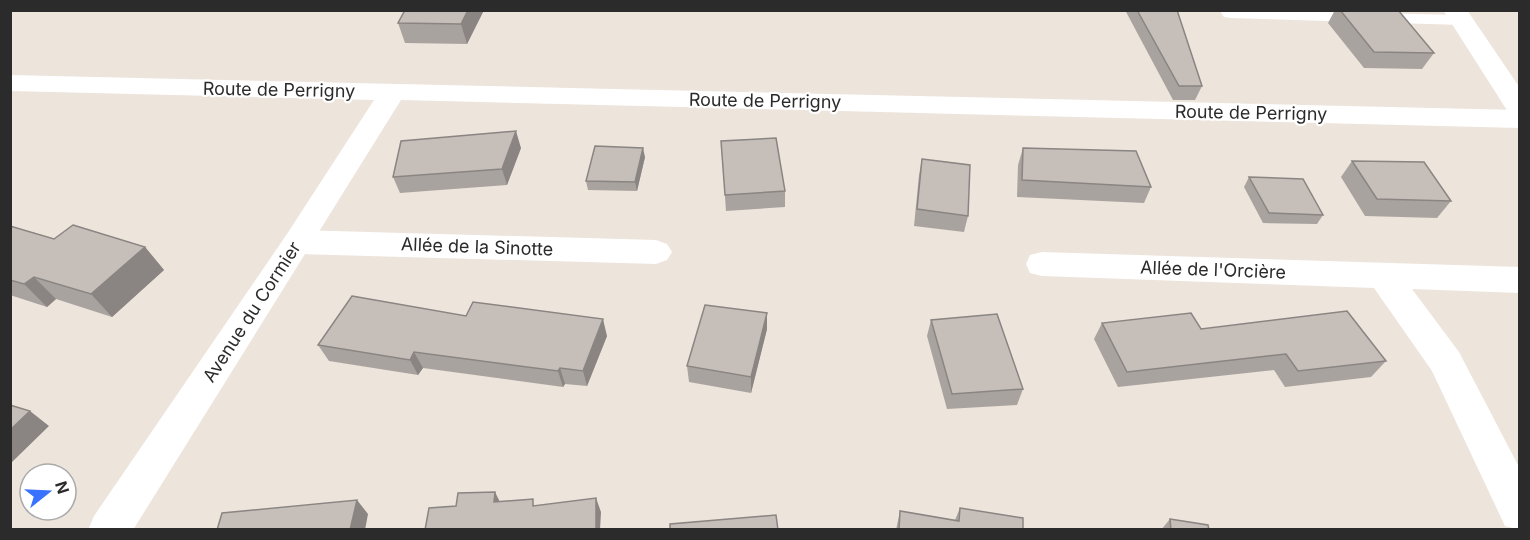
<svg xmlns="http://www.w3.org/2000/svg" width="1530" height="540" viewBox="0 0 1530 540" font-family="Inter,sans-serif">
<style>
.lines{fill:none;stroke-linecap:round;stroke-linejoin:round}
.lane{fill:#fff;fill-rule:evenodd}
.street{fill:#fff;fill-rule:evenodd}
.secondary{fill:#fff;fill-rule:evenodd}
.wall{fill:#a9a39f}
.shaded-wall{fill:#8a8582}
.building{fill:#c5beb9;stroke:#8a8582;stroke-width:1.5}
.labels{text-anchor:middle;stroke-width:4.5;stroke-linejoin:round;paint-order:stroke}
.street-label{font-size:18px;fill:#2b2b2b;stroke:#fff}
</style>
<rect width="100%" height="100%" fill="#ede4dc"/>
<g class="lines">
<path class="lane" d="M 1223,10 L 1462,15 L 1468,16 L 1471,20 L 1468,24 L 1462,25 L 1230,18 L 1224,17 L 1221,13 Z"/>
<path class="street" d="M 1443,10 L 1467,10 L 1520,88 L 1520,117 L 1510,115 Z
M 298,230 L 656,240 L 667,244 L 672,252 L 667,260 L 656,264 L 298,254 L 287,250 L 282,242 L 287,234 Z
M 1042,252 L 1520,267 L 1520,293 L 1412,289 L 1459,352 L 1520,469 L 1520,530 L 1505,526 L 1432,371 L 1374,288 L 1042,276 L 1030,273 L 1026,264 L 1030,255 Z"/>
<path class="secondary" d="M 10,75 L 1520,110 L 1520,128 L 401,100 L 133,530 L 88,530 L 94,516 L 287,234 L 374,100 L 10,91 Z"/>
</g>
<path class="wall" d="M 405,10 L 484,10 L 467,44 L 405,43 L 398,23 Z
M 1125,10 L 1177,10 L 1202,86 L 1195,100 L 1173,100 Z
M 1335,10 L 1398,10 L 1434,53 L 1422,69 L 1364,68 L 1328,23 Z
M 721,141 L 785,191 L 785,207 L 726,211 Z
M 521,148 L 507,185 L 400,193 L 393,177 Z
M 1023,148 L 1151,187 L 1144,203 L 1017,197 L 1018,165 Z
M 645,157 L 637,191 L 588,190 L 586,181 Z
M 922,159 L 968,216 L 964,232 L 914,226 L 919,175 Z
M 1352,161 L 1451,201 L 1437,218 L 1365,216 L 1341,177 Z
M 1249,177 L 1323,215 L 1317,224 L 1263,223 L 1244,187 Z
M 10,226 L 54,239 L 145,247 L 164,270 L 112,317 L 56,299 L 47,307 L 10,295 Z
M 767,313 L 767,329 L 751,393 L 689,382 L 687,366 Z
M 466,316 L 607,336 L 587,386 L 565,384 L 563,387 L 423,368 L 418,375 L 329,361 L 318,345 Z
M 931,320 L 1023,389 L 1017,405 L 947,409 L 927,336 Z
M 1102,323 L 1386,361 L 1371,377 L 1285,387 L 1274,370 L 1118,387 L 1094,339 Z
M 960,508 L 1023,530 L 896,530 L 900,511 L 955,520 Z
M 1170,519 L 1209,530 L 1161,530 Z"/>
<path class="shaded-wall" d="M 468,10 L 484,10 L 467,44 L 461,24 Z
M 516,131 L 521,148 L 507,185 L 502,169 Z
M 643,148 L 645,157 L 637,191 L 635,182 Z
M 145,247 L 164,270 L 112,317 L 91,294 Z
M 34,277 L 56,299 L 47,307 L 24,284 Z
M 767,313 L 767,329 L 751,393 L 751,377 Z
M 603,319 L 607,336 L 587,386 L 583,371 Z
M 414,352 L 423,368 L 418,375 L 410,360 Z
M 560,368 L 565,384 L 563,387 L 558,371 Z
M 30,411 L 49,426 L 10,464 L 10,430 Z
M 495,492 L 502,506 L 494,502 Z
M 596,498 L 601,512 L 600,530 L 596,530 Z
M 357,500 L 368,514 L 365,530 L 350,530 Z"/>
<path class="building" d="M 405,10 L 468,10 L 461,24 L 398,23 Z
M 1137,10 L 1177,10 L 1202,86 L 1179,86 Z
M 1340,10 L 1398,10 L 1434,53 L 1374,52 Z
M 516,131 L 502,169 L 393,177 L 401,141 Z
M 776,138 L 785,191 L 725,195 L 721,141 Z
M 595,146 L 643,148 L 635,182 L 586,181 Z
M 1023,148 L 1136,151 L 1151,187 L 1022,180 Z
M 922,159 L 970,165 L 968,216 L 917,209 Z
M 1352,161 L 1424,162 L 1451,201 L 1377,199 Z
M 1249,177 L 1303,179 L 1323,215 L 1269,213 Z
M 73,225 L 145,247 L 91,294 L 34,277 L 24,284 L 10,280 L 10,226 L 54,239 Z
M 352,296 L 466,316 L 473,302 L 603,319 L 583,371 L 560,368 L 558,371 L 414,352 L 410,360 L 318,345 Z
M 705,305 L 767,313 L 751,377 L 687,366 Z
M 1347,311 L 1386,361 L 1298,371 L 1286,354 L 1127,372 L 1102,323 L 1191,313 L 1201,329 Z
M 997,314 L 1023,389 L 952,394 L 931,320 Z
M 10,405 L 30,411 L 10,430 Z
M 495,492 L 494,502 L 533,499 L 533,506 L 596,498 L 596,530 L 425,530 L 429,508 L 456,506 L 458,493 Z
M 357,500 L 350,530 L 217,530 L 222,513 Z
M 960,508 L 1023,518 L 1023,530 L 899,530 L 900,511 L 959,521 Z
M 776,515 L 778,530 L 670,530 L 670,524 Z
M 1170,519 L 1208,525 L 1209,530 L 1171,530 Z"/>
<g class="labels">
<g class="street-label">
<text transform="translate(279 90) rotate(1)" y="6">Route de Perrigny</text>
<text transform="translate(765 101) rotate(1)" y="6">Route de Perrigny</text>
<text transform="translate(1251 113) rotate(1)" y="6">Route de Perrigny</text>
<text transform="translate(477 247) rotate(2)" y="6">Allée de la Sinotte</text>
<text transform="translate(1213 270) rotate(2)" y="6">Allée de l'Orcière</text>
<text transform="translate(252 312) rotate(-57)" y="6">Avenue du Cormier</text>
</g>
</g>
<rect width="1530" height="540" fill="none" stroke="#2b2b2b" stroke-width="24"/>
<g transform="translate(48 492) rotate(72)"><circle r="28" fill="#ffffff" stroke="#aaaaaa" stroke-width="1.5"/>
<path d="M0-4.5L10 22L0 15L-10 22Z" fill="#3872fe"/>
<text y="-9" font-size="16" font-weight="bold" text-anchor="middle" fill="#2b2b2b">N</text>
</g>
</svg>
